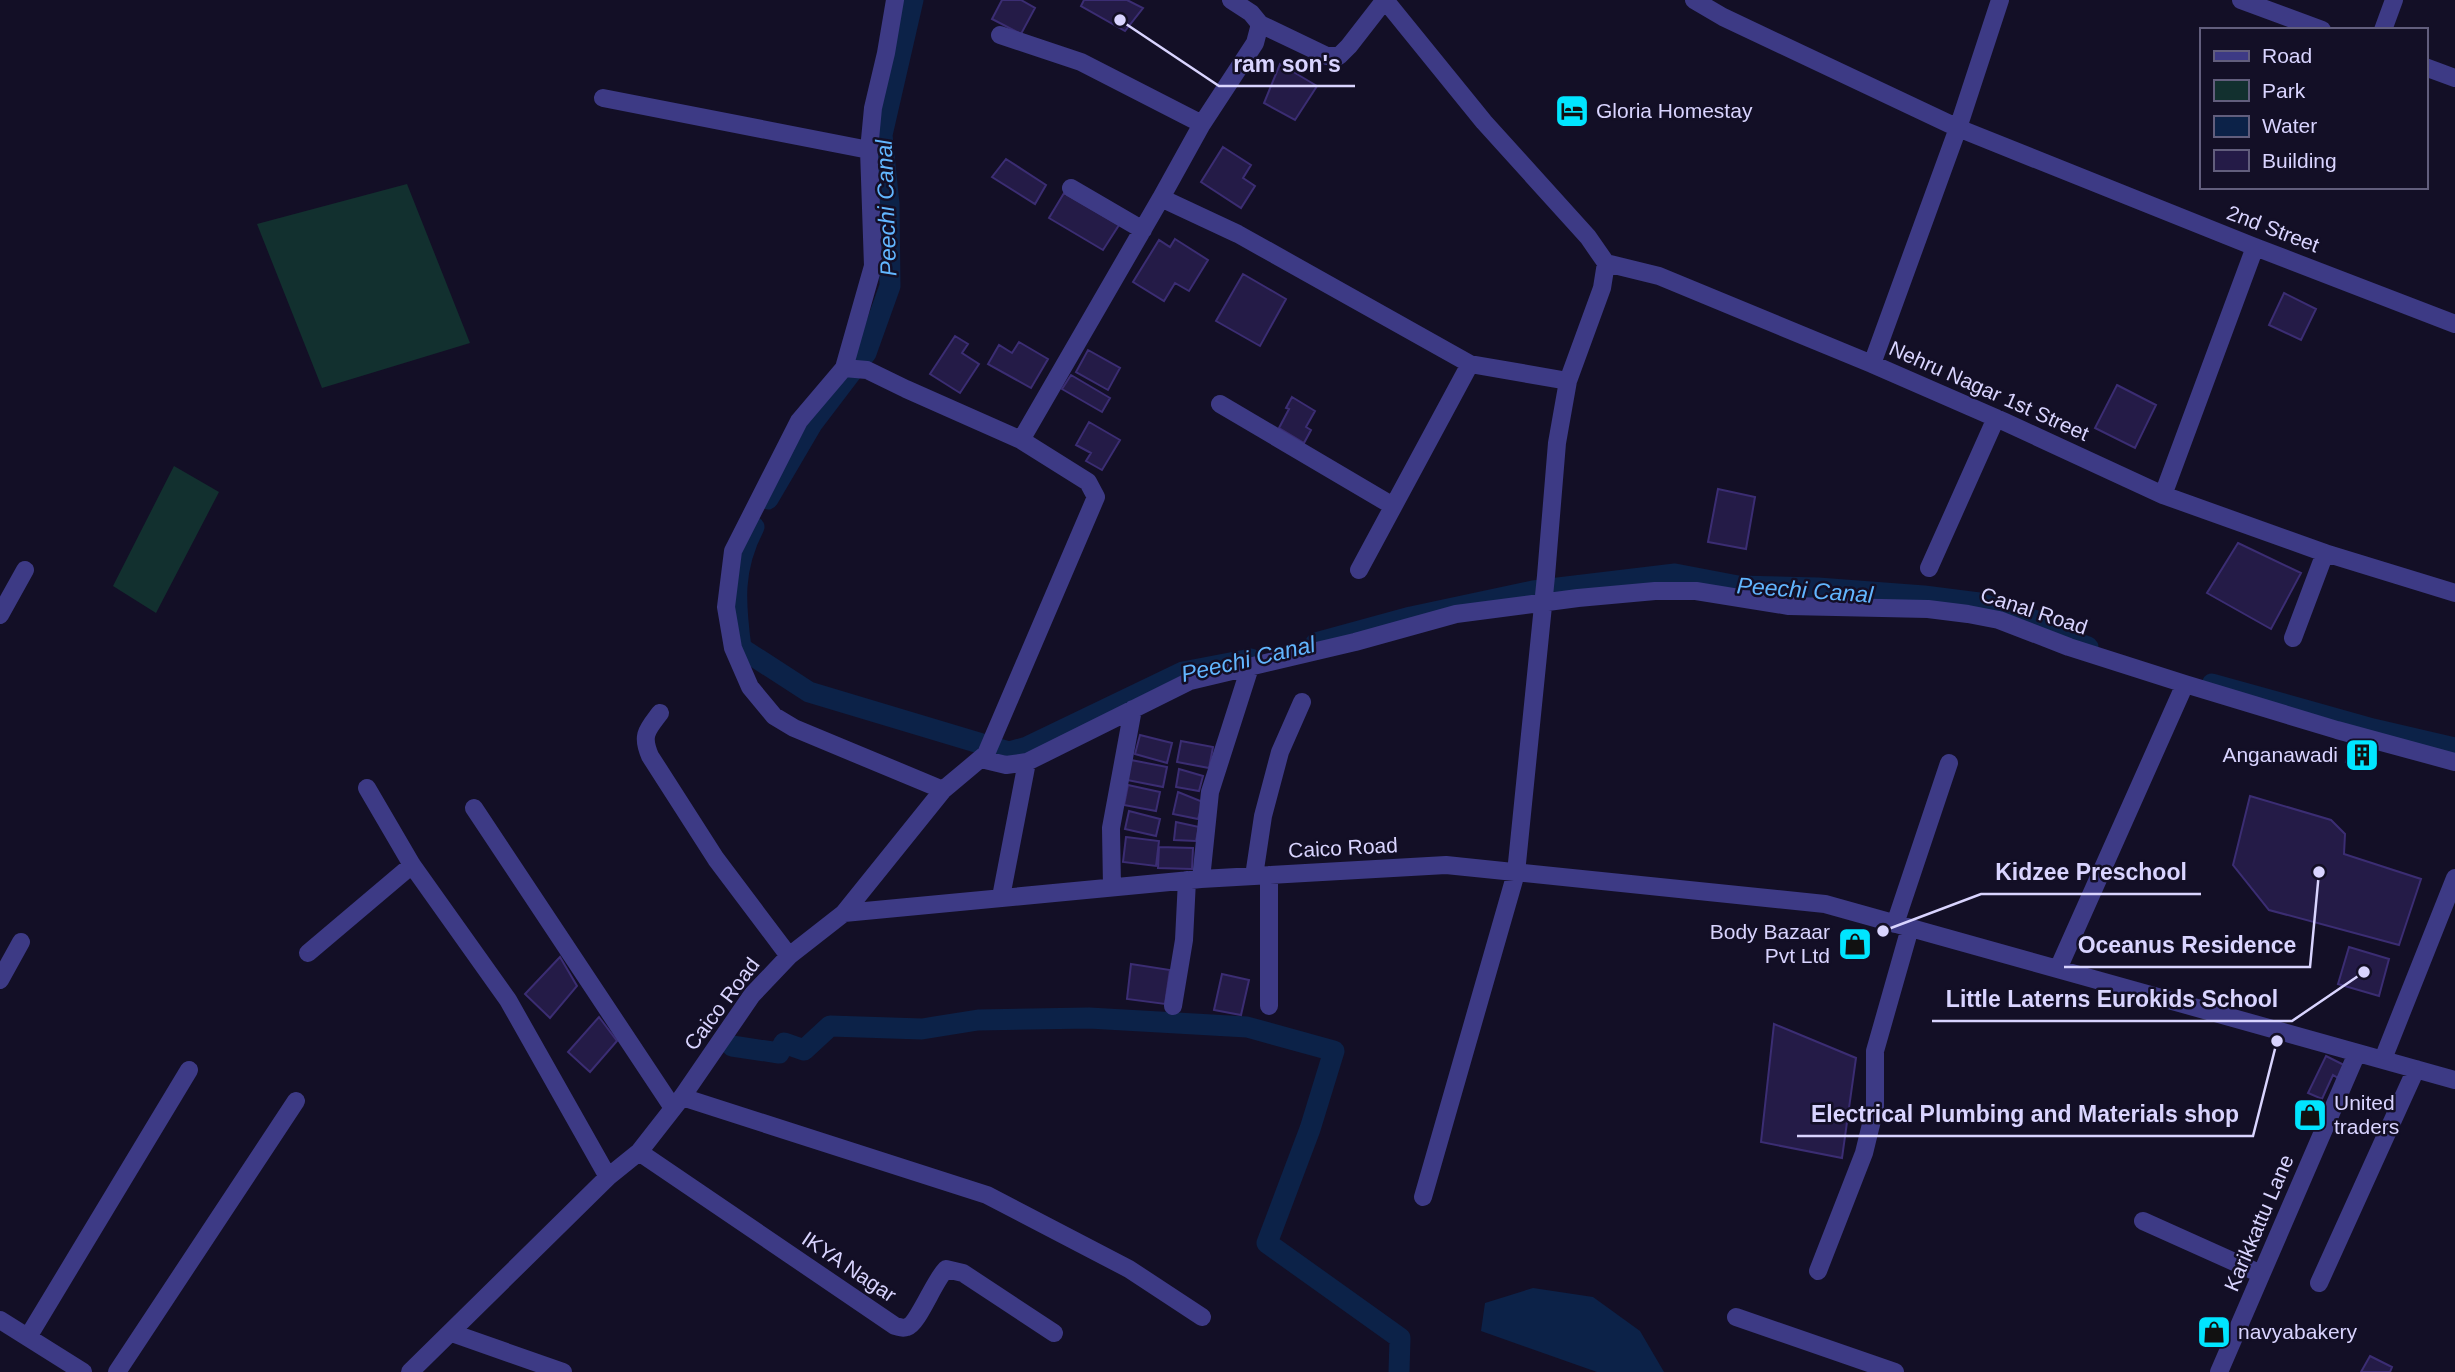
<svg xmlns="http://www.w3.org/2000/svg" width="2455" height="1372" viewBox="0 0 2455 1372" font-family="Arial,sans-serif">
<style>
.green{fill:#12302f}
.water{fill:#0c2248}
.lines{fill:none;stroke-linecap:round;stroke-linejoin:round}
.canal{stroke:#0c2248;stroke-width:21}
.building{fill:#241b47;stroke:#3b2d73;stroke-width:2}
.minor{stroke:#3d3a85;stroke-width:18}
.labels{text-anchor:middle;stroke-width:5;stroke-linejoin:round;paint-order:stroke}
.poi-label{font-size:21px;fill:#d9d4ff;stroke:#130f26;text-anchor:start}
.street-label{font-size:21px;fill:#d9d4ff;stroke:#130f26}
.water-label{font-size:23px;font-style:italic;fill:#62b6ff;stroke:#130f26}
.leader{fill:none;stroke:#d9d4ff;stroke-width:2.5}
.callout-dot{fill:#d9d4ff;stroke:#130f26;stroke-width:2.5}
.callout-label{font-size:23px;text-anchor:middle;font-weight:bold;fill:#d9d4ff;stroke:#130f26;stroke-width:5;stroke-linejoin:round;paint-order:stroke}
</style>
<rect width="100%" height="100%" fill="#130f26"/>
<path class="green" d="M 407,184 L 470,343 L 322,388 L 257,224 Z
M 174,466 L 219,492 L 156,613 L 113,586 Z"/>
<path class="water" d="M 1533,1288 L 1593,1297 L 1640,1331 L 1664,1372 L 1597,1372 L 1481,1331 L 1485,1303 Z"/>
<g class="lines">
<path class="canal" d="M 768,499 L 812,424 L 866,353 L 890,286 L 889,204 L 882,135 L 913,0
M 754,527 C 732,569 735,603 741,648 L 809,692 L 1009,752 L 1027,747 L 1183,672 L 1251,659
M 1316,643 L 1411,617 L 1533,591 L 1675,574 L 1738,586 L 1818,588 L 1924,596 L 1979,603 L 2043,623 L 2075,642 L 2088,647
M 2212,684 L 2373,729 L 2455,748
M 732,1046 L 779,1053 L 784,1043 L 804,1050 L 830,1026 L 922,1029 L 978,1020 L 1089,1018 L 1247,1027 L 1334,1051 L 1310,1129 L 1267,1243 L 1400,1338 L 1399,1372"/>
</g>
<path class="building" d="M 1002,0 L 1021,0 L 1035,8 L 1021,34 L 992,19 Z
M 1084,0 L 1127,0 L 1143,8 L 1125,31 L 1081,6 Z
M 1280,64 L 1317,86 L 1295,120 L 1264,103 Z
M 1223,147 L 1251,165 L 1243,178 L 1255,186 L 1241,208 L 1201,182 Z
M 1006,159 L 1046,185 L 1035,204 L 992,177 Z
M 1064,193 L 1119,225 L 1103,250 L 1049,218 Z
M 1175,239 L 1208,260 L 1189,291 L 1175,283 L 1164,301 L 1133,282 L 1159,240 L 1170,247 Z
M 1243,274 L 1286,299 L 1260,346 L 1216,321 Z
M 2284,293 L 2316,309 L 2301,340 L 2269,325 Z
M 955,336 L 968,344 L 962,353 L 979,364 L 960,393 L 930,374 Z
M 1019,342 L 1048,359 L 1031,388 L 988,364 L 999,345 L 1012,353 Z
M 1088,350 L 1120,368 L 1108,390 L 1076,372 Z
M 1071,375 L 1110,398 L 1102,412 L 1062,389 Z
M 2117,385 L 2156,405 L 2135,448 L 2095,428 Z
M 1292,397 L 1315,411 L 1306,427 L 1311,430 L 1304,443 L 1279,428 L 1289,409 L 1286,408 Z
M 1089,422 L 1120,440 L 1102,470 L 1086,461 L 1091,453 L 1076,445 Z
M 1718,489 L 1755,497 L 1746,549 L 1708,542 Z
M 2238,543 L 2301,573 L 2271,629 L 2207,593 Z
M 1140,735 L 1172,743 L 1167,763 L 1135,754 Z
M 2352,740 L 2378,747 L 2372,769 L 2346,762 Z
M 1181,741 L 1213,747 L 1209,768 L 1177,762 Z
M 1131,760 L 1167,767 L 1163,787 L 1127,780 Z
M 1179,769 L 1203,776 L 1199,791 L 1176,787 Z
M 1128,785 L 1160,792 L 1156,811 L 1124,805 Z
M 1178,792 L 1203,802 L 1198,819 L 1173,814 Z
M 2250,796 L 2331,820 L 2345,834 L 2344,854 L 2421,879 L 2399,945 L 2269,910 L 2233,865 Z
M 1129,811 L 1160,819 L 1156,836 L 1125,829 Z
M 1176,822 L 1199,827 L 1196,841 L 1174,840 Z
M 1126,837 L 1159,841 L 1156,866 L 1123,862 Z
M 1159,847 L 1193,848 L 1192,869 L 1158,868 Z
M 2349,947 L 2389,959 L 2379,996 L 2338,984 Z
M 560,957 L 577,986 L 550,1018 L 525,994 Z
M 1131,964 L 1170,970 L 1165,1004 L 1127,999 Z
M 1222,974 L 1249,980 L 1241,1015 L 1214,1010 Z
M 599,1017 L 617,1041 L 590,1072 L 568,1052 Z
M 1774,1024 L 1856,1058 L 1842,1158 L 1761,1142 Z
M 2326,1056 L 2344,1065 L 2338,1078 L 2333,1075 L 2322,1099 L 2308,1093 Z
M 2304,1103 L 2324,1113 L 2317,1126 L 2297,1116 Z
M 2370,1356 L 2392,1367 L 2390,1372 L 2361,1372 Z"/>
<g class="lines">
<path class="minor" d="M 895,0 L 886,53 L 873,108 L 869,150 L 873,266 L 844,368 L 799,421 L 733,551 L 726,607 L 733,648 L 750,687 L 774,716 L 794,728 L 943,790
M 1385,0 L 1484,122 L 1588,237 L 1606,263 L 1659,276 L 1872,364
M 1694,0 L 1723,17 L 1958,128 L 2255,247 L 2455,324
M 2000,0 L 1958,128 L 1872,364 L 2005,422 L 2163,495
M 2241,0 L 2322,30
M 1260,24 L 1327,56 L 1339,56 L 1349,46 L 1384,1 L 1383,0
M 2383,30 L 2394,0
M 1000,35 L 1081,62 L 1202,124
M 2425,67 L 2455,78
M 603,98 L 869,150
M 1071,188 L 1143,230
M 1161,198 L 1202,124 L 1255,43 L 1260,24 L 1251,13 L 1231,0
M 2255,247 L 2163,495 L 2325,553 L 2455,593
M 1470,364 L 1568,381
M 1220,404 L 1393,506
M 1021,440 L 1161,198 L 1238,234 L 1470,364 L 1359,570
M 1929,568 L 1996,418
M 0,615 L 25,570
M 2293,638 L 2325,553
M 660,713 C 647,730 641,735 650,756 L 716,859 L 789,956
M 981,759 L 1006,765 L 1027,762
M 367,788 L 412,865 L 508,1000 L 608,1177
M 474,808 L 673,1108
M 1269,875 L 1269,1006
M 1254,876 L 1263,816 L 1280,752 L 1302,702
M 1201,879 L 1210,792 L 1250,667
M 1112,887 L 1111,828 L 1133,709
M 1001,897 L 1027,762 L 1190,681 L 1355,642 L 1456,614 L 1578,598 L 1655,591 L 1696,591 L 1789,606 L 1928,609 L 1968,614 L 1999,620 L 2069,647 L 2185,684 L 2337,730 L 2455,762
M 844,913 L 943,790 L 986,754 L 1096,497 L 1088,482 L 1021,440 L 906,389 L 867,370 L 844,368
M 1895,924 L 1949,763
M 308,953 L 412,865
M 2058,969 L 2185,684
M 0,980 L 21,942
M 1173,1006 L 1184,940 L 1187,880
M 2383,1059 L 2455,878
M 682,1097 L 987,1195 L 1129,1269 L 1202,1317
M 639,1152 L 895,1326 C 900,1327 902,1329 907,1327 C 918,1324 934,1281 946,1269 L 963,1273 L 1054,1333
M 1423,1197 L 1516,873 L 1546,576 L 1557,443 L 1568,381 L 1602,288 L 1606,263
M 2143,1221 L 2261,1274
M 1818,1271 L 1864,1153 L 1875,1108 L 1875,1051 L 1910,928
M 2319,1283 L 2416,1069
M 1736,1317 L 1895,1372
M 0,1320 L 83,1372
M 452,1333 L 563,1372
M 28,1337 L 189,1070
M 117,1372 L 296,1101
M 410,1372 L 608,1177 L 639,1152 L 682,1097 L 752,995 L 789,956 L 844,913 L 1201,879 L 1446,865 L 1825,904 L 2455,1080
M 2219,1372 L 2357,1053"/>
</g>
<defs>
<g id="hotel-square" transform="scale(1.75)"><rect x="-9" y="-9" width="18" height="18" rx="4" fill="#00e5ff" stroke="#130f26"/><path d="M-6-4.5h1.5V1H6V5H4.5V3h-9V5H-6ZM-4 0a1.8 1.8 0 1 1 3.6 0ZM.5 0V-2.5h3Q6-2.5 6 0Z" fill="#111"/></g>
<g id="building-square" transform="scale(1.75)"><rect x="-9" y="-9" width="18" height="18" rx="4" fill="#00e5ff" stroke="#130f26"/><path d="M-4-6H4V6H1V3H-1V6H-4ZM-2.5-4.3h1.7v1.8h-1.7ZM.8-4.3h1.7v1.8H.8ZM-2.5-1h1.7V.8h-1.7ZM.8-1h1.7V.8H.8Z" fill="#111"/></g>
<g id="shop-square" transform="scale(1.75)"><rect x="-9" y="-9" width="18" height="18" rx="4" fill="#00e5ff" stroke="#130f26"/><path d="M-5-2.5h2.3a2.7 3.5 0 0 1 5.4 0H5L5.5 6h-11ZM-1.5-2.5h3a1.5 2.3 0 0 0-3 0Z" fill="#111"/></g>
</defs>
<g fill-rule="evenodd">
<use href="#hotel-square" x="1572" y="111"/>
<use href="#building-square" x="2362" y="755"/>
<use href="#shop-square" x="1855" y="944"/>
<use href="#shop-square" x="2310" y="1115"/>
<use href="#shop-square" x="2214" y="1332"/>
</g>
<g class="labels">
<g class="poi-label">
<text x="1596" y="118">Gloria Homestay</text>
<text x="2338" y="762" text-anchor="end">Anganawadi</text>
<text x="1830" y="939" text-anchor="end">Body Bazaar<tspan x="1830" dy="24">Pvt Ltd</tspan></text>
<text x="2334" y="1110">United<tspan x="2334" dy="24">traders</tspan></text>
<text x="2238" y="1339">navyabakery</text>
</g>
<g class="street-label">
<text transform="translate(2273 229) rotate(21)" y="7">2nd Street</text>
<text transform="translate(1989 391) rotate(24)" y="7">Nehru Nagar 1st Street</text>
<text transform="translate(2034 611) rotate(18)" y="7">Canal Road</text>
<text transform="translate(1343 848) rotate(-3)" y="7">Caico Road</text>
<text transform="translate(722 1004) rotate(-53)" y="7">Caico Road</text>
<text transform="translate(2259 1223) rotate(-67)" y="7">Karikkattu Lane</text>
<text transform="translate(849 1267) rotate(34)" y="7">IKYA Nagar</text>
</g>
<g class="water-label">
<text transform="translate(886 208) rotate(-92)" y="8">Peechi Canal</text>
<text transform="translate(1805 590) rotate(4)" y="8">Peechi Canal</text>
<text transform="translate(1248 659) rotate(-13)" y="8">Peechi Canal</text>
</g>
</g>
<path class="leader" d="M1120 20L1219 86H1355M1883 931L1981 894H2201M2319 872L2310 967H2064M2364 972L2292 1021H1932M2277 1041L2253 1136H1797"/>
<g class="callout-dot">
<circle cx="1120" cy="20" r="7"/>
<circle cx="1883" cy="931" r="7"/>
<circle cx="2319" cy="872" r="7"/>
<circle cx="2364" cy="972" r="7"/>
<circle cx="2277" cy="1041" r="7"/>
</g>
<g class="callout-label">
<text x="1287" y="72">ram son's</text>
<text x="2091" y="880">Kidzee Preschool</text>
<text x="2187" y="953">Oceanus Residence</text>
<text x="2112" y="1007">Little Laterns Eurokids School</text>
<text x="2025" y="1122">Electrical Plumbing and Materials shop</text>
</g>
<rect x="2200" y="28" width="228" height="161" fill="#130f26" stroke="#625e7d" stroke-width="2"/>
<rect x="2214" y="51" width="35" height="10" fill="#3d3a85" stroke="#625e7d" stroke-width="2"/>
<text x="2262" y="63" font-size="21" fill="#d9d4ff">Road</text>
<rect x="2214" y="80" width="35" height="21" fill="#12302f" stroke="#625e7d" stroke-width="2"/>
<text x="2262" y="98" font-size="21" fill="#d9d4ff">Park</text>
<rect x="2214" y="116" width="35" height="21" fill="#0c2248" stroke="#625e7d" stroke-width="2"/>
<text x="2262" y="133" font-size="21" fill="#d9d4ff">Water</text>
<rect x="2214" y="150" width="35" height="21" fill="#241b47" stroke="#625e7d" stroke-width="2"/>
<text x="2262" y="168" font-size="21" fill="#d9d4ff">Building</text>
</svg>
